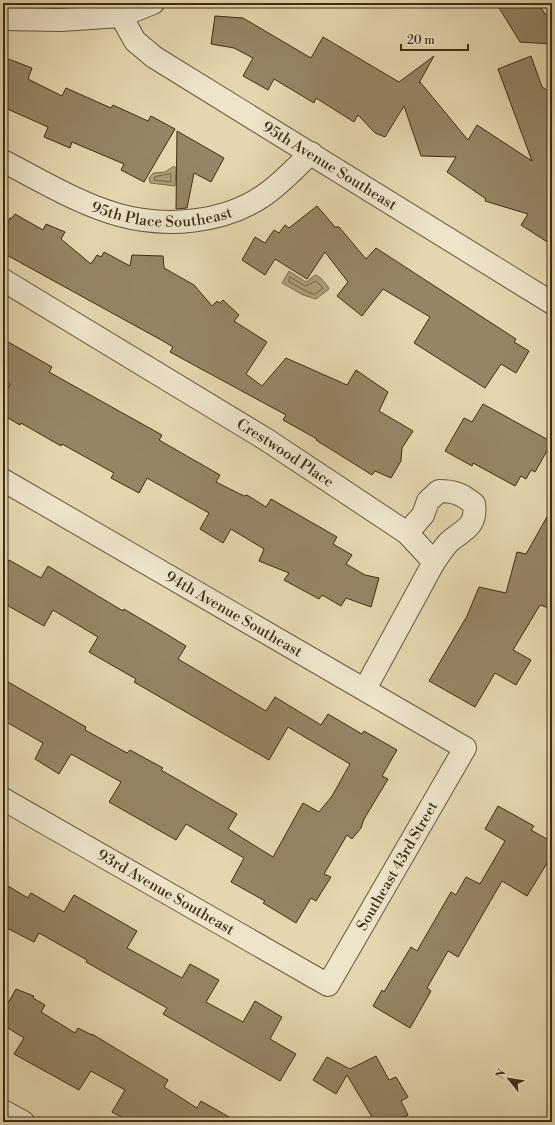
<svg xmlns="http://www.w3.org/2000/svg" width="555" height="1125" viewBox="0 0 555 1125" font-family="'Libre Bodoni',serif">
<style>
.water{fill:#ac9d7a;stroke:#807052}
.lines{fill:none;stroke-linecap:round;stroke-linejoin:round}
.shore{stroke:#766548;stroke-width:1}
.building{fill:#958565;stroke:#3f2d15}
.minor-casing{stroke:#68573b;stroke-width:24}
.minor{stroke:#ede4ca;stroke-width:22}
.labels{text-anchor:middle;stroke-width:3;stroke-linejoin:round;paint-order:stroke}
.street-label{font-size:15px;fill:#3f2d15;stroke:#ede4ca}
</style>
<rect width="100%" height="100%" fill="#e4d6ae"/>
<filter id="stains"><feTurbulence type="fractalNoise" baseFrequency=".005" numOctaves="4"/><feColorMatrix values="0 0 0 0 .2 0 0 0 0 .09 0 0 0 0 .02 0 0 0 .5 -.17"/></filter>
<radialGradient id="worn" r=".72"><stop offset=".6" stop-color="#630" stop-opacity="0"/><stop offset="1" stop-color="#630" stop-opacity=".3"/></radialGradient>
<path class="water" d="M 174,166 L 176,168 L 175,186 L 150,183 L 149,178 L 153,173 L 165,172 Z
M 289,271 L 306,282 L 315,275 C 320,276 327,284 329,289 L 316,299 L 303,295 L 282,283 Z"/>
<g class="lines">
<path class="shore" d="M 171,174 L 171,182 L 154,180 L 155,177 Z
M 290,277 L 305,286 L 316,281 L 323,288 L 315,294 L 312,294 L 289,282 Z"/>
</g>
<path class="building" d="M 496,3 L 538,3 L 545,14 L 552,15 L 552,44 L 520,42 Z
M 215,16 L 243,18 L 311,58 L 323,37 L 399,82 L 434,56 L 419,83 L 420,82 L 468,140 L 477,125 L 532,161 L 498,69 L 531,56 L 542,87 L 552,93 L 552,245 L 521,225 L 528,214 L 485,201 L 486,199 L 447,172 L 456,157 L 421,156 L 404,106 L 385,137 L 375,133 L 358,115 L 354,122 L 316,98 L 314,103 L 274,79 L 268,90 L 243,76 L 253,58 L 234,48 L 211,44 Z
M 3,57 L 32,68 L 28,79 L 62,96 L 66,88 L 111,108 L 113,105 L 148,121 L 151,116 L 175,129 L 144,182 L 121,170 L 124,164 L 72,142 L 70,148 L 44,137 L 48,127 L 3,107 Z
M 177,131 L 224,158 L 211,182 L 194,173 L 187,208 L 176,209 Z
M 317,206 L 335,227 L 339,227 L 366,259 L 376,248 L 516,339 L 514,342 L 529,351 L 516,373 L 501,364 L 485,388 L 414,343 L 430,317 L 383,289 L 362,316 L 337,296 L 348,282 L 325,252 L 307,279 L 275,259 L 265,275 L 242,260 L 255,237 L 265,243 L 274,230 L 279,233 L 285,225 L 289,228 Z
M 15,214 L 43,230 L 46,224 L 65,232 L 61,239 L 91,264 L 97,255 L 101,257 L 104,252 L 130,266 L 132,255 L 163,256 L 164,268 L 194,285 L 212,306 L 217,301 L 220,303 L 223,300 L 239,315 L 234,321 L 267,342 L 246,374 L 262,386 L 286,358 L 347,385 L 356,370 L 388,392 L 379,411 L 413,431 L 402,448 L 401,461 L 391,478 L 375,471 L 372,475 L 316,440 L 317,439 L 283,420 L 286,415 L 170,352 L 173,347 L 163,341 L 3,253 L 3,232 L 10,218 L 12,218 Z
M 3,339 L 52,367 L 49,372 L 162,435 L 159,440 L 220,475 L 216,482 L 244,496 L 247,495 L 266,507 L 271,499 L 337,537 L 333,544 L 352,555 L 346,564 L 365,575 L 379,578 L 371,607 L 346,598 L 341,606 L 322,595 L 319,599 L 284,580 L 289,573 L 259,561 L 264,549 L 231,529 L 223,543 L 200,529 L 209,513 L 147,478 L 139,493 L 111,478 L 114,473 L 62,444 L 61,446 L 21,423 L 20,425 L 3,415 L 3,397 L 10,384 L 3,379 Z
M 483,404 L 552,442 L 535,472 L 531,470 L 526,479 L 521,476 L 515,486 L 473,463 L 472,466 L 445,451 L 464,418 L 472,422 Z
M 552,508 L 552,609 L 540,605 L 513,650 L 531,660 L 516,685 L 495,673 L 475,707 L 429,681 L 467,616 L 479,587 L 506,593 L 517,552 L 526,554 Z
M 9,560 L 41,578 L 48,566 L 123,611 L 124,609 L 163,632 L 186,646 L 178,659 L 266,711 L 275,697 L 321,725 L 328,714 L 362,734 L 364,731 L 397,750 L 382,776 L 388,779 L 364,819 L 361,828 L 352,839 L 347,835 L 324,874 L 331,877 L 316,901 L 311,898 L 296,923 L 263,903 L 265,901 L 231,882 L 244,858 L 186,824 L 176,840 L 109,802 L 121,782 L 71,754 L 59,774 L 35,759 L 43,743 L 3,720 L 3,679 L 86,727 L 85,730 L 127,753 L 130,750 L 163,768 L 161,770 L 237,814 L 228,829 L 273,857 L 303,803 L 319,812 L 332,796 L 350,764 L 288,727 L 269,760 L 134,682 L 136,679 L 89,652 L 98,637 L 53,610 L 44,626 L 3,603 L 3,571 Z
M 498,806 L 534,826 L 531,830 L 552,842 L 552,855 L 527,896 L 502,881 L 458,957 L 448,951 L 427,988 L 431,991 L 410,1028 L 373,1006 L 382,990 L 384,992 L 411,947 L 417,951 L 451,892 L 456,895 L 466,877 L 480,884 L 505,841 L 485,829 Z
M 3,883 L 28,898 L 31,893 L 64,912 L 74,895 L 137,931 L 127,948 L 182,978 L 190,964 L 219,980 L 206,1002 L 243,1022 L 255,1001 L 282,1017 L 270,1039 L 296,1054 L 280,1081 L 163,1014 L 167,1008 L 86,962 L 87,960 L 39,933 L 34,942 L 3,926 Z
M 16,989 L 34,996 L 33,998 L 45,1005 L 41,1012 L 75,1033 L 78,1028 L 92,1035 L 92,1034 L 168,1080 L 164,1087 L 197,1108 L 201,1101 L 238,1122 L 130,1122 L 112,1112 L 125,1090 L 91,1071 L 79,1090 L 14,1054 L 24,1038 L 3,1025 L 3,1012 Z
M 376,1056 L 389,1080 L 396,1077 L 408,1097 L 401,1101 L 408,1115 L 394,1122 L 375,1122 L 347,1075 L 336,1094 L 313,1080 L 327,1057 L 350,1069 Z"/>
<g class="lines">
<g class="minor-casing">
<g id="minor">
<path id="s1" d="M 121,16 L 135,41 L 154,57 L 552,303"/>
<path d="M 3,19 L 61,20 L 121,16 L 153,3"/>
<path id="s2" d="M 3,161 C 40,180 79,204 119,215 C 166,228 223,223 263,196 C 281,184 296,167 311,153"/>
<path id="s3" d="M 3,280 L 267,440 L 407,533 L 434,562 L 365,689"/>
<path id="s4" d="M 3,480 L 465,748 L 328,985 L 3,799"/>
<path d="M 407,533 L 423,515 L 428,501 L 439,491 C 454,491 462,494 474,504 C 477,526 465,529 450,541 C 444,547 439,555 434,562"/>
<path d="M 3,1111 L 23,1122"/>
</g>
</g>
<use href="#minor" class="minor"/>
</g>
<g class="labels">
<g class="street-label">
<text dy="5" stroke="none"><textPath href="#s1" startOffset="260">95th Avenue Southeast</textPath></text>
<text dy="5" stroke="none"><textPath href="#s2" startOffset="171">95th Place Southeast</textPath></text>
<text dy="5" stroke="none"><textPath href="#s3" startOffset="331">Crestwood Place</textPath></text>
<text dy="5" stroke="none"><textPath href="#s4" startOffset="267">94th Avenue Southeast</textPath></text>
<text transform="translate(397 866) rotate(-60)" y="5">Southeast 43rd Street</text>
<text transform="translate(166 892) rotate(30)" y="5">93rd Avenue Southeast</text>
</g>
</g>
<rect width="555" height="1125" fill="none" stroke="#e4d6ae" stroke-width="16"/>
<rect x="4" y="4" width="547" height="1117" fill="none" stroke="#3f2d15" stroke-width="2"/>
<rect x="8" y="8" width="539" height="1109" fill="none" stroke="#3f2d15"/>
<g transform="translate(509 1079) rotate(300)" stroke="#ede4ca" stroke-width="3" paint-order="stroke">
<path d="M0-3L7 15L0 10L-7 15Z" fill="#3f2d15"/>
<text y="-6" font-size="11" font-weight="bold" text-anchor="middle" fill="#3f2d15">N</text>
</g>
<path d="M401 44v6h67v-6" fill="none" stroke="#3f2d15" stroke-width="2"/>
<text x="407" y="44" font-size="12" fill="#3f2d15" stroke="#ede4ca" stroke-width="3" paint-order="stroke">20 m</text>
<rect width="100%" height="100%" filter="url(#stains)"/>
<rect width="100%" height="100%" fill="url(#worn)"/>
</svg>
